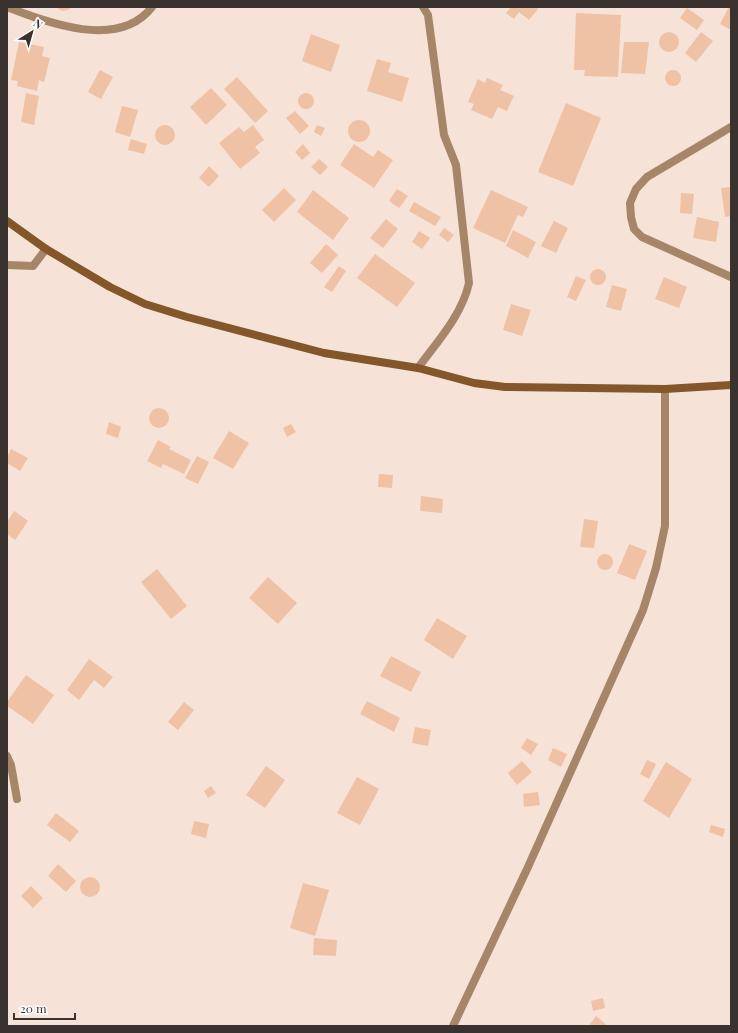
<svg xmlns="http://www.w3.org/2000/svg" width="738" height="1033" viewBox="0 0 738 1033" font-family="'Playfair Display',serif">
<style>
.building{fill:#efc2a5}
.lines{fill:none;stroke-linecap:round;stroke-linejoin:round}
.street{stroke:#a68669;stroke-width:8}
.secondary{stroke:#84572a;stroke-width:8}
</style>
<rect width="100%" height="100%" fill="#f6e2d7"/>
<path class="building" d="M 56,7 L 71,7 L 68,10 L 62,11 Z
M 511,7 L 535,7 L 538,9 L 529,20 L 519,12 L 514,19 L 506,13 Z
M 729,7 L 731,7 L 731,30 L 720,24 Z
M 687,8 L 704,20 L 697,30 L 680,18 Z
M 576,13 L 621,15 L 618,77 L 584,76 L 585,70 L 574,70 Z
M 701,32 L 713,41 L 696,62 L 685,53 Z
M659 42a10 10 0 1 1 20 0a10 10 0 1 1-20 0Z
M 311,34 L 340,45 L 331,72 L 302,61 Z
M 19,42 L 44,47 L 42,56 L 50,58 L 44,82 L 39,80 L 37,91 L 17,86 L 18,81 L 11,80 Z
M 624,42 L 649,42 L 645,74 L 621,73 Z
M 377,59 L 391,63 L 388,72 L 409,78 L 402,102 L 367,91 Z
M 100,70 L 113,77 L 101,99 L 88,92 Z
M665 78a8 8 0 1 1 16 0a8 8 0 1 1-16 0Z
M 237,77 L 268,111 L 255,123 L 224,89 Z
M 487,78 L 503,85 L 500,90 L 514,96 L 507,111 L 498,107 L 492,119 L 471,110 L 474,104 L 468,102 L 478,79 L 485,83 Z
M 211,88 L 227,105 L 206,125 L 190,107 Z
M 26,93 L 39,96 L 34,125 L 21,122 Z
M298 101a8 8 0 1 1 16 0a8 8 0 1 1-16 0Z
M 566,103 L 601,118 L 573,186 L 538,172 Z
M 122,106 L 138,110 L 130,137 L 115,132 Z
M 295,111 L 309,126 L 300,134 L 286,118 Z
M348 131a11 11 0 1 1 22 0a11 11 0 1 1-22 0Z
M 253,125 L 264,140 L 255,147 L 260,153 L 240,169 L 219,143 L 239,127 L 244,132 Z
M 317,125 L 325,128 L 321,136 L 314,132 Z
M155 135a10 10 0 1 1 20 0a10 10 0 1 1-20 0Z
M 131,139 L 147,144 L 144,154 L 128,150 Z
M 303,144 L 310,153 L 302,160 L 295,152 Z
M 354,144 L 373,157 L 378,150 L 393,160 L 374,188 L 340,165 Z
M 319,159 L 328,167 L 320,175 L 311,167 Z
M 209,166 L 219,176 L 209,187 L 199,178 Z
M 731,187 L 731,216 L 725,217 L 721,188 Z
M 284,188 L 296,200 L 274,222 L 262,210 Z
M 397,189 L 408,196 L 399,208 L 389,201 Z
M 313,190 L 349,218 L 333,240 L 297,212 Z
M 491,190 L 528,207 L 523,217 L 518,215 L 505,243 L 473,228 Z
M 681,193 L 694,194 L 692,214 L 680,213 Z
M 414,202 L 441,217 L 435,226 L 409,211 Z
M 697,217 L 719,222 L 716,242 L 693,238 Z
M 386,219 L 398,229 L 383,248 L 370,238 Z
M 554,221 L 568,228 L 556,253 L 541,246 Z
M 444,228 L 454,235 L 448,242 L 439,235 Z
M 513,230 L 536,242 L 528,258 L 506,246 Z
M 419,231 L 430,238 L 422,249 L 412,242 Z
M 326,244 L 338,255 L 322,273 L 310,263 Z
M 375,254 L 415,283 L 397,307 L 357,278 Z
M 339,266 L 346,271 L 332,292 L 324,287 Z
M590 277a8 8 0 1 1 16 0a8 8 0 1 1-16 0Z
M 576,276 L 586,280 L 576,301 L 567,297 Z
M 664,277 L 687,287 L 679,308 L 655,299 Z
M 612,285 L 627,289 L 621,311 L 606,307 Z
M 511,304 L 531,310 L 522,336 L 503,330 Z
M149 418a10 10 0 1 1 20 0a10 10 0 1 1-20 0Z
M 109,422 L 121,427 L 118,438 L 106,434 Z
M 291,424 L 296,432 L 287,437 L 283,428 Z
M 229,431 L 249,443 L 233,469 L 213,458 Z
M 158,440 L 171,447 L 169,449 L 191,460 L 184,474 L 163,464 L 161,468 L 147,461 Z
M 11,449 L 28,458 L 20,471 L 7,463 L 7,457 Z
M 197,456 L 209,462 L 198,484 L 185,478 Z
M 379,474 L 393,475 L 392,488 L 378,487 Z
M 421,496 L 443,499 L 442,513 L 420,511 Z
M 14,511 L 28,521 L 15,540 L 7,534 L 7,522 Z
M 584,519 L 598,521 L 594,548 L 580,547 Z
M 629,544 L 647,551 L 635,580 L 617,573 Z
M597 562a8 8 0 1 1 16 0a8 8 0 1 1-16 0Z
M 157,569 L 187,606 L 171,619 L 141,582 Z
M 268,577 L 297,603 L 278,624 L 249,598 Z
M 437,618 L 467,636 L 453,659 L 424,640 Z
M 391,656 L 421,672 L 411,692 L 380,676 Z
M 89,659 L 113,677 L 104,688 L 94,680 L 79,700 L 67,690 Z
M 26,675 L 54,695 L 33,724 L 7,706 L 7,702 Z
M 367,701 L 400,718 L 394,732 L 360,714 Z
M 184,702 L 194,710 L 178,730 L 168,722 Z
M 415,727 L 431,730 L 428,746 L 412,743 Z
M 527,738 L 538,744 L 531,755 L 521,748 Z
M 553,748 L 567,754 L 561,767 L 548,760 Z
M 647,760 L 656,764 L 649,779 L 640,774 Z
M 522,761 L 532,772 L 517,785 L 508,773 Z
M 666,762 L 692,779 L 669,818 L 643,801 Z
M 266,766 L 285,780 L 265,808 L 246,795 Z
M 357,777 L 379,789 L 360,825 L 337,813 Z
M 211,786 L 216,793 L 208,798 L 204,791 Z
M 538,792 L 540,805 L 524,807 L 523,794 Z
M 56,813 L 79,831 L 70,842 L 47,825 Z
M 194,821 L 209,824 L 206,838 L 191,834 Z
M 711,825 L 725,829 L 723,837 L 709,832 Z
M 58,864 L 76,881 L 66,892 L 48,876 Z
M80 887a10 10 0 1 1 20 0a10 10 0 1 1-20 0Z
M 303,883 L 329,890 L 315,936 L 290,928 Z
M 31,886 L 43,898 L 33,908 L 21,896 Z
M 314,938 L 337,940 L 336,956 L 313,955 Z
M 603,998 L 605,1008 L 593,1011 L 591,1001 Z
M 596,1016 L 608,1026 L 592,1026 L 590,1024 Z"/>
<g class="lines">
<path class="street" d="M 7,7 C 48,23 119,50 152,7
M 731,127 L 647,177 L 636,189 L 630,203 L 631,217 L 634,229 L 642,237 L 731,277
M 7,265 L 33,266 L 46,249
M 418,368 C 437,342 462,315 469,283 L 456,165 L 444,135 L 428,15 L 423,7
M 7,756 L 11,765 L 17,799
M 453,1026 L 528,867 L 643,610 L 656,568 L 665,526 L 665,389"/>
<path class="secondary" d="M 7,221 L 46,249 L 110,287 L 145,304 L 187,317 L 324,353 L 418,368 L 474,383 L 505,387 L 665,389 L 731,385"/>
</g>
<rect width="738" height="1033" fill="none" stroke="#3a322e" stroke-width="16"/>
<g transform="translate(32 32) rotate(37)" stroke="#ffffff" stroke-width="3" paint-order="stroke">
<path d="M0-3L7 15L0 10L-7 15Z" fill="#3a322e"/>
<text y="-6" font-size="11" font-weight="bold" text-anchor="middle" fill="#3a322e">N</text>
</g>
<path d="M14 1013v6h61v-6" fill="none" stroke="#3a322e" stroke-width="2"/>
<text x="20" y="1013" font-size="12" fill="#3a322e" stroke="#ffffff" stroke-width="3" paint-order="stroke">20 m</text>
</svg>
